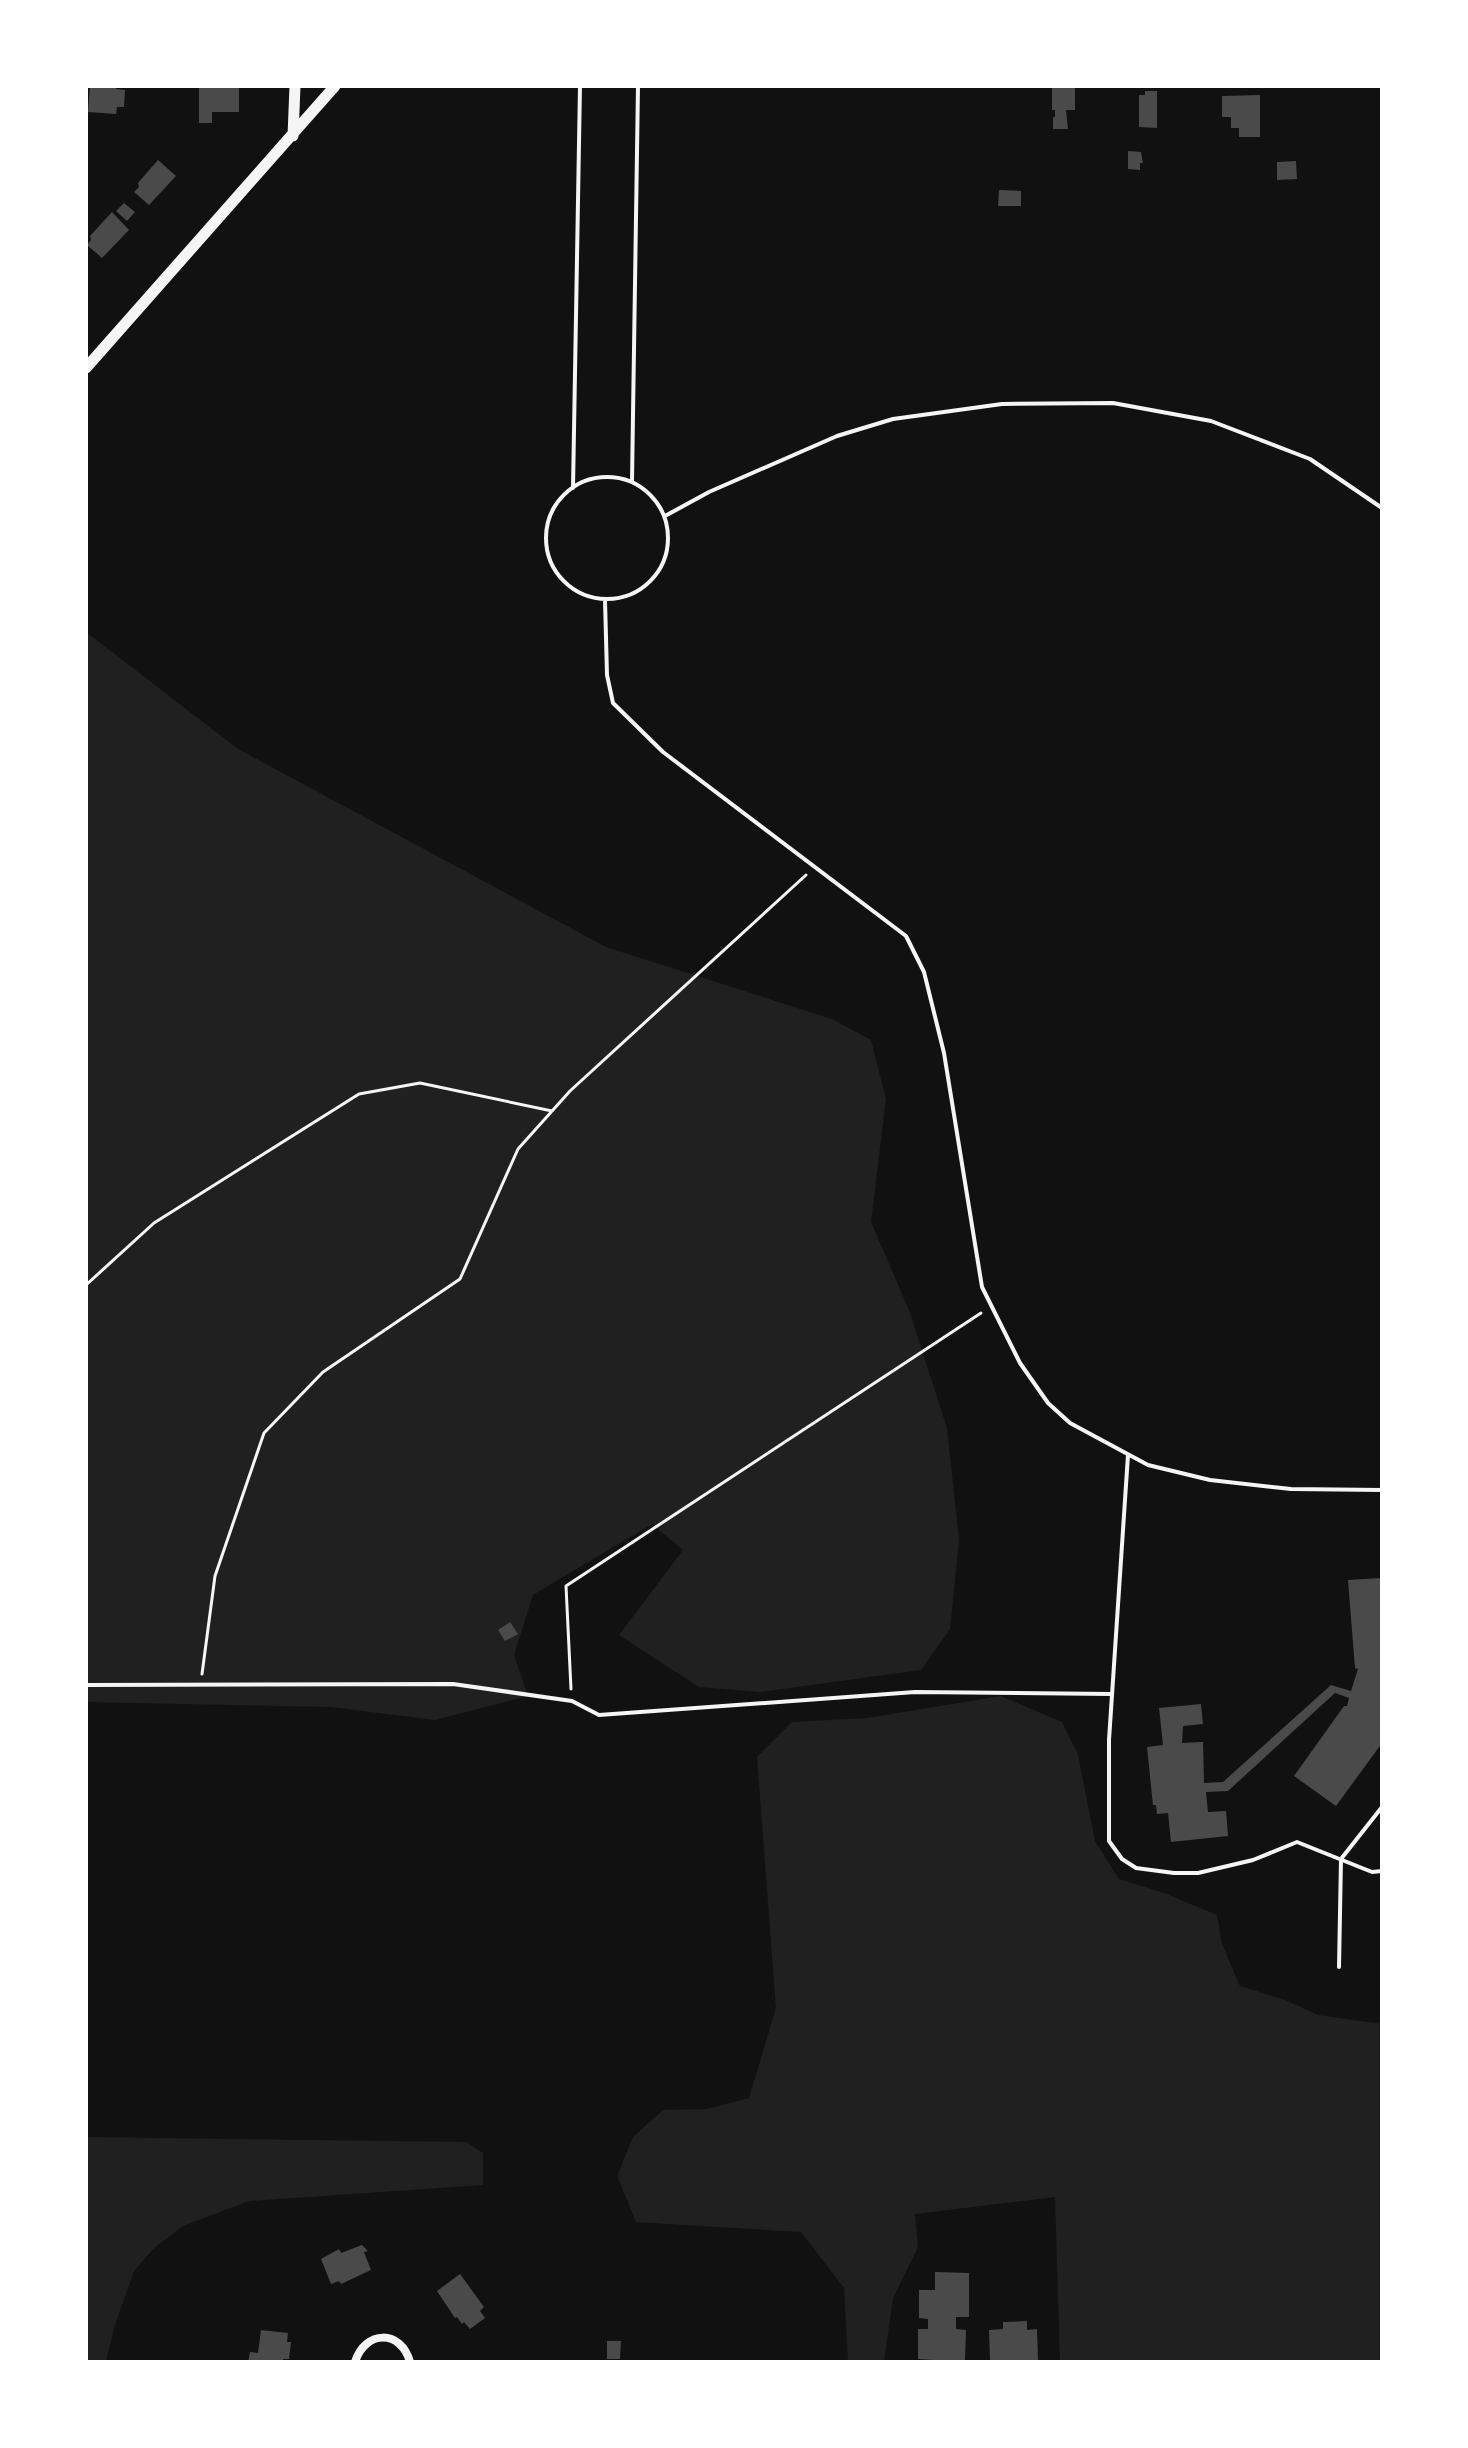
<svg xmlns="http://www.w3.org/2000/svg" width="1468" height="2448" viewBox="0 0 1468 2448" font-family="Signika,sans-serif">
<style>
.green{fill:#202020}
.building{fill:#4a4a4a}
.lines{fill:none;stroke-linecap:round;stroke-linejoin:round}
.path{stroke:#f5f5f5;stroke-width:3}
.service{stroke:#f5f5f5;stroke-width:4}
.minor{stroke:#f5f5f5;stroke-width:8}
.tertiary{stroke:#f5f5f5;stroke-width:11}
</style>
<rect width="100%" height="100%" fill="#111"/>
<path class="green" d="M 86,632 L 238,749 L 606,947 L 832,1019 L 871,1040 L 886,1099 L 871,1222 L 909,1310 L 947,1428 L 959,1540 L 950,1629 L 921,1670 L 760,1692 L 699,1687 L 619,1635 L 683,1550 L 652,1524 L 533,1595 L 514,1655 L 528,1696 L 435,1720 L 331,1707 L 86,1702 Z
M 1001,1696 L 1062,1722 L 1078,1755 L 1095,1841 L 1119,1879 L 1164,1893 L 1217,1915 L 1222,1944 L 1240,1986 L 1285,2000 L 1318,2015 L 1382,2024 L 1382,2362 L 1060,2362 L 1055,2197 L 915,2214 L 918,2247 L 893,2298 L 884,2362 L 848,2362 L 844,2288 L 801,2232 L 636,2222 L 617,2176 L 633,2137 L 663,2110 L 707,2109 L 749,2098 L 776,2008 L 757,1757 L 792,1722 L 867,1718 Z
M 86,2137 L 466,2142 L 483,2153 L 483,2185 L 249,2201 L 183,2226 L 154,2248 L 134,2271 L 114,2328 L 106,2362 L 86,2362 Z"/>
<path class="building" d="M 90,86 L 116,87 L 116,89 L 125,90 L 124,107 L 117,107 L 116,114 L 88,112 Z
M 199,86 L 239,86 L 239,112 L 212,112 L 212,123 L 199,123 Z
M 1052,86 L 1075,86 L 1075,110 L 1066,110 L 1068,129 L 1053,129 L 1053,117 L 1055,117 L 1055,110 L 1052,110 Z
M 1145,91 L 1157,91 L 1157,128 L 1139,127 L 1139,95 L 1145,95 Z
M 1260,95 L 1260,137 L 1239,137 L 1239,128 L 1231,128 L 1231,117 L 1222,117 L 1222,96 Z
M 1128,151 L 1141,152 L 1143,163 L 1140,163 L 1140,170 L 1128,169 Z
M 158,160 L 176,176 L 149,205 L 134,192 L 139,187 L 138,183 Z
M 1296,161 L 1297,179 L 1277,180 L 1277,162 Z
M 999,190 L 1021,191 L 1021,206 L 998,206 Z
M 124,203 L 135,212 L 127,221 L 116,211 Z
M 112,212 L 129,230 L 102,258 L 87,245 L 91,240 L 90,236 Z
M 1382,1578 L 1382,1743 L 1336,1806 L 1294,1776 L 1344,1706 L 1347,1706 L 1349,1698 L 1335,1693 L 1228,1791 L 1206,1792 L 1208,1812 L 1226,1811 L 1228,1836 L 1171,1842 L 1168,1813 L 1157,1814 L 1156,1805 L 1153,1805 L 1147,1747 L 1163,1745 L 1159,1708 L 1201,1704 L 1203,1724 L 1183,1726 L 1182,1743 L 1203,1742 L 1204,1783 L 1223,1782 L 1331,1685 L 1351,1691 L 1358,1669 L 1355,1668 L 1348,1580 Z
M 510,1622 L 518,1634 L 505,1641 L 498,1630 Z
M 362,2245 L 368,2251 L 364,2252 L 371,2270 L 341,2284 L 339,2281 L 331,2284 L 321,2259 L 339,2249 L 341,2253 Z
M 935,2272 L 969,2273 L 969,2317 L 956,2317 L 956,2329 L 966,2330 L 965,2360 L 934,2362 L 934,2360 L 918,2359 L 918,2329 L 928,2329 L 928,2319 L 919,2318 L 919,2290 L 935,2290 Z
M 460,2274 L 484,2307 L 480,2311 L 485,2318 L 470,2329 L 464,2322 L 462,2324 L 457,2317 L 455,2318 L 437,2291 Z
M 1027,2321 L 1027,2330 L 1037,2329 L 1038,2360 L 990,2361 L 989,2330 L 1003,2329 L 1003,2322 Z
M 261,2330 L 288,2333 L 287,2342 L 291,2342 L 289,2359 L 283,2359 L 283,2362 L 248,2362 L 250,2352 L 258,2353 Z
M 607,2341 L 621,2341 L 620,2359 L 607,2359 Z"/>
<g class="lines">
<path class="path" d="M 86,1285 L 154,1223 L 359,1094 L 420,1083 L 552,1111
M 202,1674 L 215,1576 L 264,1433 L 323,1372 L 460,1279 L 518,1149 L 570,1091 L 806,875
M 571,1689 L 566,1586 L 981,1313"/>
<path class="service" d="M546 538a61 61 0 1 1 122 0a61 61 0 1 1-122 0Z
M 632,481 L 638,86
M 573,488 L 580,86
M 665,516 L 709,492 L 837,436 L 893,419 L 1002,404 L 1113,403 L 1211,421 L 1310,459 L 1382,508
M 605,600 L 607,675 L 613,703 L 663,752 L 906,936 L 924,972 L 944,1053 L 982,1287 L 1020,1363 L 1048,1403 L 1070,1423 L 1148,1465 L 1210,1480 L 1291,1489 L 1382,1490
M 1128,1455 L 1109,1740 L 1109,1841 L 1122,1859 L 1136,1868 L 1174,1873 L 1198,1873 L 1253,1860 L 1297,1842 L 1372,1872 L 1382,1871
M 86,1685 L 453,1684 L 572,1701 L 599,1715 L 915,1692 L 1112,1694
M 1339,1967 L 1341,1859 L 1382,1807"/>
<path class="minor" d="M 355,2362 C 365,2330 401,2329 410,2362"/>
<path class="tertiary" d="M 293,136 L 295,86
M 86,368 L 335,86"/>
</g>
<rect width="1468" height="2448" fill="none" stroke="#ffffff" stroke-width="176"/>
</svg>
